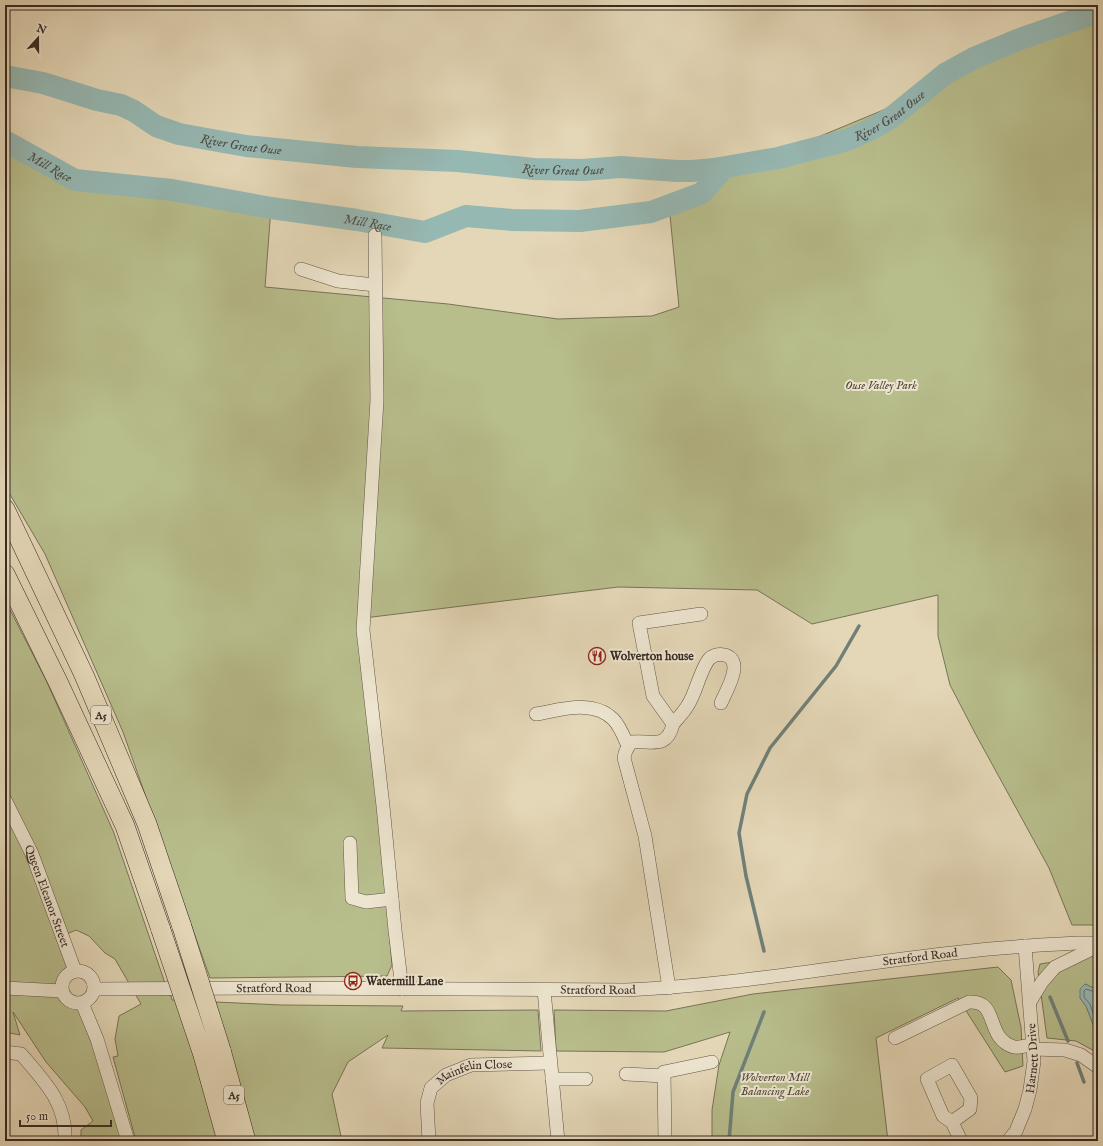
<svg xmlns="http://www.w3.org/2000/svg" width="1103" height="1146" viewBox="0 0 1103 1146" font-family="'IM FELL English',serif">
<style>
.green{fill:#b8bd8c;stroke:#787458}
.water{fill:#96b8b3;stroke:#708079}
.lines{fill:none;stroke-linecap:round;stroke-linejoin:round}
.shore{stroke:#66726b;stroke-width:1}
.stream{stroke:#708079;stroke-width:3.5}
.river{stroke:#96b8b3;stroke-width:22}
.minor-casing{stroke:#625648;stroke-width:14}
.highway-casing{stroke:#372b23;stroke-width:20}
.minor{stroke:#ede5d0;stroke-width:13}
.highway{stroke:#e4d7b7;stroke-width:19}
.highway-bridge-casing{stroke:#372b23;stroke-width:20;stroke-linecap:butt}
.highway-bridge{stroke:#e4d7b7;stroke-width:19}
.labels{text-anchor:middle;stroke-width:4;stroke-linejoin:round;paint-order:stroke}
.shield{fill:#ede5d0;stroke:#6e6357;stroke-width:1}
.shield-label{font-size:11px;font-weight:bold;fill:#372b23}
.park-label{font-size:12px;font-style:italic;fill:#514838;stroke:#ede5d0}
.poi-label{font-size:12px;font-weight:bold;fill:#372b23;stroke:#ede5d0;text-anchor:start}
.street-label{font-size:12px;fill:#372b23;stroke:#ede5d0}
.water-label{font-size:13px;font-style:italic;fill:#4f4e47;stroke:#ede5d0}
</style>
<rect width="100%" height="100%" fill="#e4d7b7"/>
<filter id="stains"><feTurbulence type="fractalNoise" baseFrequency=".005" numOctaves="4"/><feColorMatrix values="0 0 0 0 .2 0 0 0 0 .09 0 0 0 0 .02 0 0 0 .5 -.17"/></filter>
<radialGradient id="worn" r=".72"><stop offset=".6" stop-color="#630" stop-opacity="0"/><stop offset="1" stop-color="#630" stop-opacity=".3"/></radialGradient>
<path class="green" d="M 1098,8 L 1098,925 L 1072,925 L 1049,868 L 975,733 L 950,685 L 938,636 L 938,595 L 812,624 L 757,590 L 618,587 L 364,618 L 392,965 L 387,976 L 210,978 L 123,732 L 45,554 L 5,486 L 5,141 L 75,180 L 172,190 L 271,208 L 265,287 L 448,304 L 558,319 L 652,316 L 679,307 L 668,195 L 700,186 L 934,89 Z
M 5,600 L 46,680 L 114,833 L 169,995 L 171,996 L 172,1000 L 281,1005 L 403,1006 L 401,1011 L 538,1010 L 541,1051 L 382,1048 L 388,1035 L 348,1062 L 332,1094 L 342,1141 L 136,1141 L 113,1057 L 118,1056 L 115,1039 L 119,1016 L 141,1004 L 115,959 L 105,953 L 89,936 L 76,930 L 62,936 L 75,971 C 56,980 59,999 79,1004 L 128,1141 L 81,1141 L 81,1130 L 93,1121 L 85,1107 L 46,1062 L 13,1012 L 20,1035 L 5,1032 Z
M 1098,955 L 1098,990 L 1085,984 L 1080,998 L 1086,1006 L 1098,1037 L 1098,1053 L 1076,1041 L 1047,1038 L 1038,972 L 1040,964 Z
M 998,967 L 1011,980 L 1021,1027 L 1023,1066 L 1005,1072 L 958,998 L 876,1038 L 888,1141 L 712,1141 L 712,1110 L 719,1065 L 730,1032 L 664,1052 L 556,1051 L 554,1010 L 666,1011 L 753,994 Z"/>
<path class="water" d="M 1085,984 L 1098,990 L 1098,1037 L 1086,1006 L 1080,998 L 1080,989 Z"/>
<g class="lines">
<path class="shore" d="M 1098,993 L 1086,989 L 1084,991 L 1084,997 L 1090,1004 L 1098,1027"/>
<path class="stream" d="M 764,951 L 746,876 L 739,833 L 747,794 L 770,748 L 836,666 L 859,626
M 1050,997 L 1068,1041
M 1077,1063 L 1084,1082
M 729,1141 L 733,1092 L 764,1012"/>
<g class="river">
<path id="s1" d="M 5,76 L 43,83 L 97,100 L 121,105 L 134,111 L 156,126 L 179,134 L 246,146 L 357,157 L 458,161 L 534,169 L 583,170 L 621,167 L 677,171 L 692,171 L 714,169 L 778,158 L 847,140 L 870,130 L 892,117 L 945,74 L 974,58 L 1020,39 L 1098,12"/>
<path id="s2" d="M 5,141 L 75,180 L 172,190 L 271,208 L 357,220 L 425,232 L 466,216 L 512,220 L 580,221 L 651,212 L 702,193 L 724,168"/>
</g>
<g class="minor-casing">
<g id="minor">
<path d="M 375,235 L 377,400 L 363,630 L 383,806 L 395,930 L 402,989"/>
<path d="M 301,269 L 338,281 L 375,285"/>
<path d="M 536,714 C 560,710 593,699 613,719 C 620,726 624,737 628,746"/>
<path d="M 673,724 C 678,718 684,712 688,705 C 696,693 701,667 710,658 C 714,655 720,654 725,655 C 745,661 726,691 721,703"/>
<path id="s3" d="M 5,800 L 32,854 L 75,971"/>
<path d="M 350,843 L 352,898 L 366,902 L 392,899"/>
<circle cx="78" cy="987" r="16"/>
<path d="M 5,988 L 62,991"/>
<path d="M 669,988 L 645,836 L 624,758 C 625,751 627,747 632,742 C 651,740 667,750 673,724 L 653,696 L 639,623 L 701,614"/>
<path id="s4" d="M 95,989 L 272,988 L 626,990 C 739,985 849,964 961,952 C 1000,947 1040,945 1079,943 L 1098,943"/>
<path d="M 544,990 L 558,1141"/>
<path d="M 1030,1002 L 1042,982 L 1055,967 L 1098,946"/>
<path d="M 82,1003 L 97,1039 L 128,1141"/>
<path d="M 895,1038 L 969,1002 C 1000,1000 984,1038 1014,1047 C 1019,1048 1027,1045 1032,1045"/>
<path d="M 1033,1049 L 1065,1050 L 1081,1055 L 1098,1067"/>
<path d="M 5,1052 L 21,1054 C 44,1081 67,1103 65,1141"/>
<path d="M 626,1074 L 664,1076"/>
<path d="M 552,1079 L 586,1079"/>
<path d="M 952,1122 L 970,1109 L 971,1098 L 952,1065 L 927,1079 L 943,1116 L 952,1122 L 961,1141"/>
<path id="s5" d="M 429,1141 L 427,1103 L 431,1088 L 446,1075 L 471,1065 L 550,1063"/>
<path d="M 665,1141 L 664,1072 L 712,1062"/>
<path id="s6" d="M 1008,1141 L 1016,1131 L 1025,1109 L 1030,1090 L 1034,1061 L 1025,946"/>
</g>
</g>
<g class="highway-casing">
<path id="highway" d="M 5,509 L 84,675 L 147,824 L 182,927
M 5,574 L 59,684 L 125,826 L 161,930
M 221,1050 L 246,1141
M 203,1055 L 227,1141"/>
</g>
<use href="#minor" class="minor"/>
<use href="#highway" class="highway"/>
<g class="highway-bridge-casing">
<path id="highway-bridge" d="M 182,927 L 221,1050
M 161,930 L 203,1055"/>
</g>
<use href="#highway-bridge" class="highway-bridge"/>
</g>
<defs>
<g id="restaurant-ring" transform="scale(0.9)"><circle r="9.5" fill="#ede5d0" stroke="#8f2418" stroke-width="1.5"/><path d="M-5-6h1v4h1v-4h1v4h1v-4h1v5L-1.5 .5V6h-2V.5L-5-1ZM5-6V6H3V1.5H1.5Q1.5-4 5-6Z" fill="#8f2418"/></g>
<g id="bus-ring" transform="scale(0.9)"><circle r="9.5" fill="#ede5d0" stroke="#8f2418" stroke-width="1.5"/><path d="M-5-6H5V4H4V6H2V4H-2V6H-4V4H-5ZM-3.5-4V0h7V-4ZM-3.5 1.2v1.5H-2V1.2ZM2 1.2v1.5H3.5V1.2Z" fill="#8f2418"/></g>
</defs>
<g fill-rule="evenodd">
<use href="#restaurant-ring" x="597" y="656"/>
<use href="#bus-ring" x="353" y="981"/>
</g>
<g class="labels">
<g class="shield">
<rect x="91" y="706" width="20" height="18" rx="3"/>
<rect x="224" y="1086" width="20" height="18" rx="3"/>
</g>
<g class="shield-label">
<text x="101" y="719">A5</text>
<text x="234" y="1099">A5</text>
</g>
<g class="park-label">
<text x="881" y="389">Ouse Valley Park</text>
<text x="775" y="1081">Wolverton Mill<tspan x="775" dy="14">Balancing Lake</tspan></text>
</g>
<g class="poi-label">
<text x="610" y="660">Wolverton house</text>
<text x="366" y="985">Watermill Lane</text>
</g>
<g class="street-label">
<text dy="4" stroke="none"><textPath href="#s3" startOffset="105">Queen Eleanor Street</textPath></text>
<text dy="4" stroke="none"><textPath href="#s4" startOffset="827">Stratford Road</textPath></text>
<text dy="4" stroke="none"><textPath href="#s4" startOffset="179">Stratford Road</textPath></text>
<text dy="4" stroke="none"><textPath href="#s4" startOffset="503">Stratford Road</textPath></text>
<text dy="4" stroke="none"><textPath href="#s6" startOffset="88">Harnett Drive</textPath></text>
<text dy="4" stroke="none"><textPath href="#s5" startOffset="102">Mainfelin Close</textPath></text>
</g>
<g class="water-label">
<text dy="5" stroke="none"><textPath href="#s1" startOffset="908">River Great Ouse</textPath></text>
<text dy="5" stroke="none"><textPath href="#s1" startOffset="248">River Great Ouse</textPath></text>
<text dy="5" stroke="none"><textPath href="#s2" startOffset="52">Mill Race</textPath></text>
<text dy="5" stroke="none"><textPath href="#s1" startOffset="571">River Great Ouse</textPath></text>
<text dy="5" stroke="none"><textPath href="#s2" startOffset="376">Mill Race</textPath></text>
</g>
</g>
<rect width="1103" height="1146" fill="none" stroke="#e4d7b7" stroke-width="20"/>
<rect x="6" y="6" width="1091" height="1134" fill="none" stroke="#372b23" stroke-width="2"/>
<rect x="10" y="10" width="1083" height="1126" fill="none" stroke="#372b23"/>
<g transform="translate(38 38) rotate(21)" stroke="#ede5d0" stroke-width="3" paint-order="stroke">
<path d="M0-3L7 15L0 10L-7 15Z" fill="#372b23"/>
<text y="-6" font-size="11" font-weight="bold" text-anchor="middle" fill="#372b23">N</text>
</g>
<path d="M20 1120v6h91v-6" fill="none" stroke="#372b23" stroke-width="2"/>
<text x="26" y="1120" font-size="12" fill="#372b23" stroke="#ede5d0" stroke-width="3" paint-order="stroke">50 m</text>
<rect width="100%" height="100%" filter="url(#stains)"/>
<rect width="100%" height="100%" fill="url(#worn)"/>
</svg>
